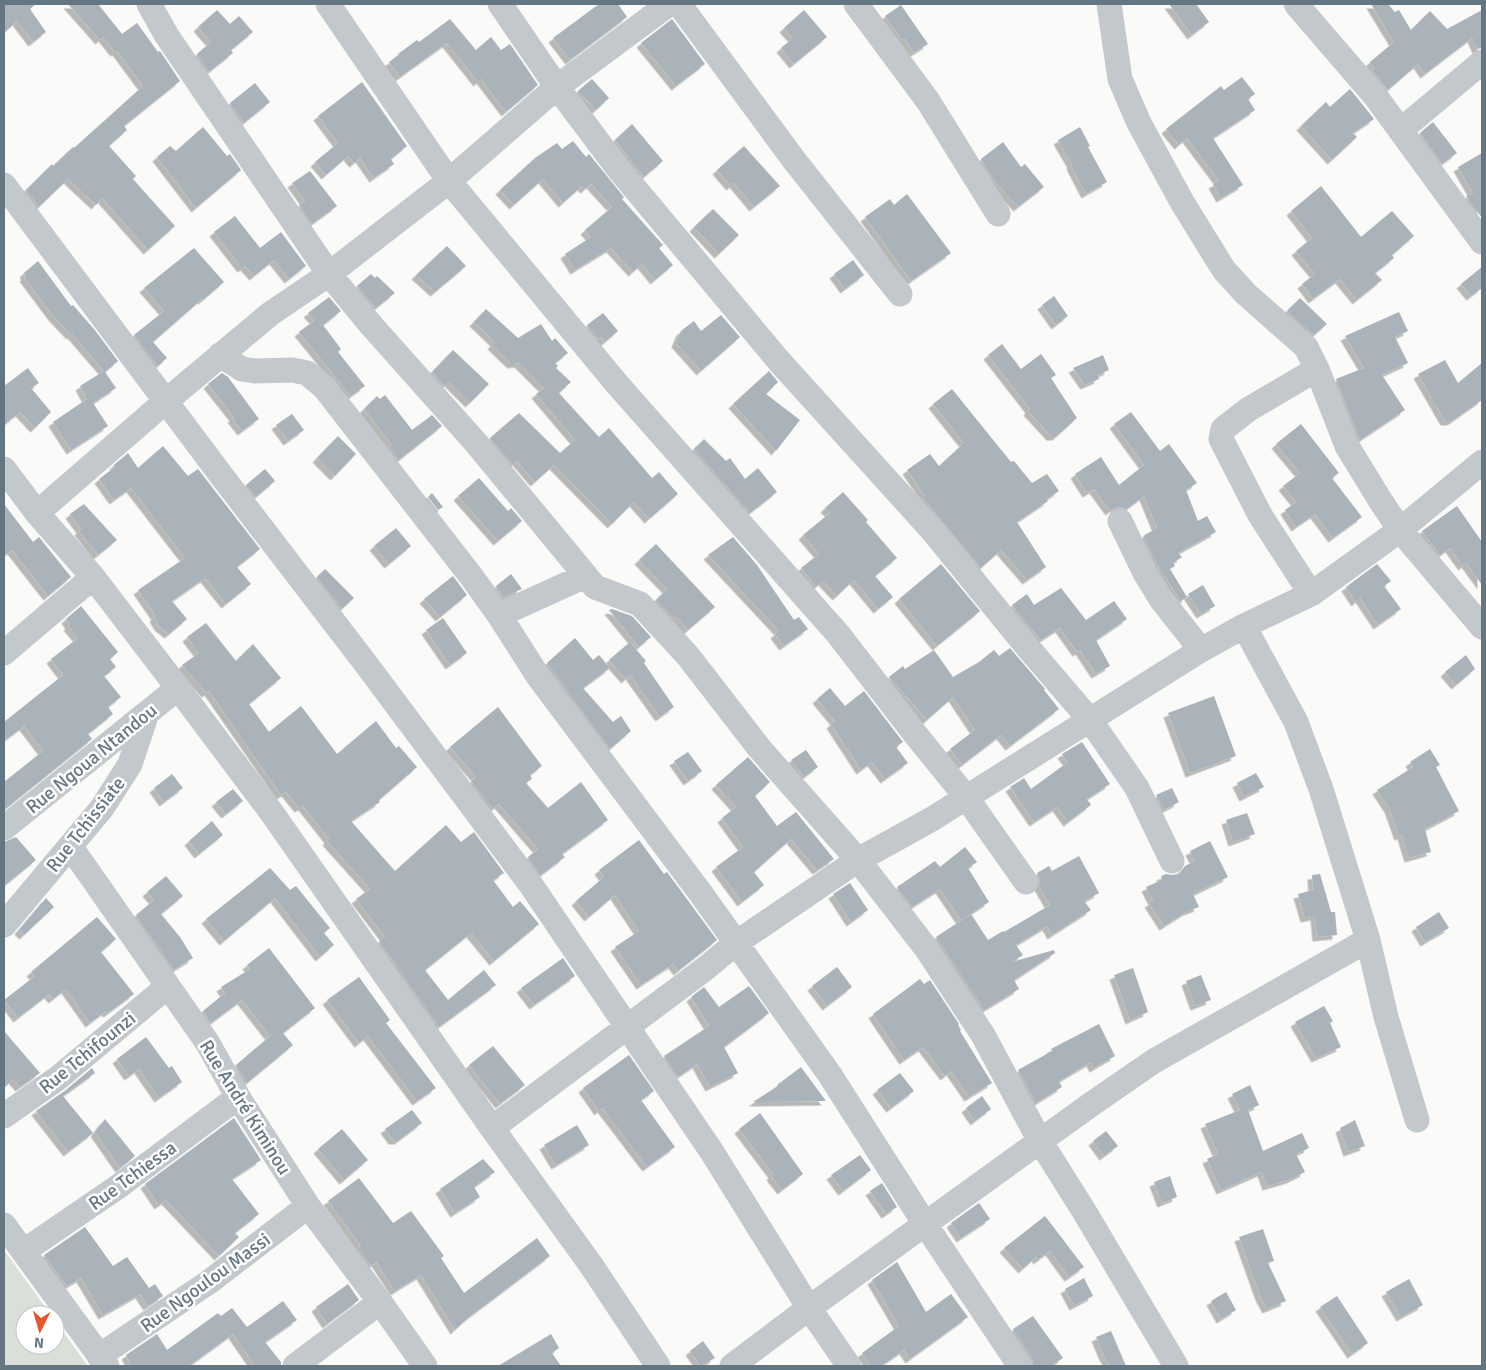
<svg xmlns="http://www.w3.org/2000/svg" width="1486" height="1370" viewBox="0 0 1486 1370" font-family="Signika,sans-serif">
<style>
.green{fill:#dadfd7}
.building{fill:#aab3b9;filter:url(#shadow)}
.lines{fill:none;stroke-linecap:round;stroke-linejoin:round}
.minor{stroke:#c3c8cc;stroke-width:25}
.labels{text-anchor:middle;stroke-width:5;stroke-linejoin:round;paint-order:stroke}
.street-label{font-size:19px;fill:#657683;stroke:#fff}
</style>
<defs>
<filter id="shadow"><feDropShadow dx="-4.5" dy="4.5" stdDeviation="0" flood-color="#0004"/></filter>
</defs>
<rect width="100%" height="100%" fill="#fafaf8"/>
<path class="green" d="M 4,1250 L 51,1315 L 25,1315 L 25,1345 L 55,1345 L 55,1321 L 88,1366 L 4,1366 Z"/>
<path class="building" d="M 4,4 L 36,4 L 30,9 L 46,32 L 33,42 L 17,21 L 4,33 Z
M 68,4 L 98,4 L 122,34 L 137,23 L 158,52 L 160,51 L 180,81 L 124,126 L 127,130 L 109,146 L 136,176 L 133,179 L 175,226 L 148,250 L 102,198 L 96,205 L 68,179 L 39,207 L 26,190 L 52,164 L 53,166 L 73,147 L 74,148 L 143,86 L 117,51 L 115,52 L 103,37 L 100,40 Z
M 599,4 L 618,4 L 627,17 L 570,60 L 553,38 Z
M 1169,4 L 1196,4 L 1209,22 L 1192,35 Z
M 1371,4 L 1388,4 L 1395,12 L 1399,10 L 1411,30 L 1430,11 L 1447,29 L 1482,10 L 1482,48 L 1477,49 L 1472,38 L 1425,74 L 1418,64 L 1388,90 L 1372,70 L 1375,68 L 1370,62 L 1394,42 Z
M 901,5 L 928,44 L 914,53 L 905,39 L 902,40 L 885,16 Z
M 217,10 L 230,24 L 239,16 L 253,32 L 231,50 L 233,53 L 209,72 L 197,54 L 211,42 L 198,27 Z
M 804,10 L 827,37 L 794,64 L 781,48 L 793,38 L 784,28 Z
M 450,19 L 476,50 L 491,37 L 501,50 L 510,44 L 538,85 L 506,112 L 481,79 L 478,82 L 447,43 L 400,77 L 389,62 L 399,55 L 398,54 L 417,40 L 419,42 Z
M 672,19 L 705,64 L 676,86 L 641,43 Z
M 1242,77 L 1255,94 L 1248,99 L 1255,110 L 1213,138 L 1243,185 L 1221,198 L 1213,184 L 1219,181 L 1187,138 L 1179,145 L 1166,129 L 1221,86 L 1224,90 Z
M 592,79 L 609,98 L 596,110 L 578,91 Z
M 362,82 L 407,146 L 391,159 L 394,164 L 374,178 L 360,158 L 354,163 L 348,156 L 326,175 L 315,162 L 338,143 L 318,116 Z
M 255,83 L 270,102 L 244,123 L 230,103 Z
M 1350,89 L 1374,119 L 1353,133 L 1357,137 L 1332,160 L 1301,126 L 1326,102 L 1330,107 Z
M 1433,122 L 1457,153 L 1442,164 L 1420,133 Z
M 632,124 L 663,161 L 644,177 L 615,140 Z
M 203,127 L 227,156 L 230,154 L 241,170 L 196,208 L 157,157 L 170,146 L 176,151 Z
M 1080,127 L 1090,146 L 1088,147 L 1107,182 L 1086,194 L 1071,165 L 1072,164 L 1058,140 Z
M 573,141 L 586,157 L 589,154 L 624,197 L 622,199 L 663,245 L 659,248 L 673,265 L 655,280 L 642,264 L 633,272 L 611,248 L 575,270 L 565,254 L 591,237 L 585,230 L 612,207 L 591,184 L 585,189 L 582,186 L 563,203 L 543,179 L 514,205 L 500,190 L 535,158 L 557,143 L 562,149 Z
M 1003,142 L 1021,167 L 1025,164 L 1044,187 L 1018,207 L 995,182 L 981,159 Z
M 744,146 L 780,186 L 754,207 L 734,183 L 731,186 L 717,170 Z
M 1482,153 L 1482,218 L 1466,196 L 1473,193 L 1458,167 Z
M 310,171 L 337,206 L 312,224 L 299,205 L 305,201 L 292,183 Z
M 1321,186 L 1361,237 L 1392,211 L 1414,236 L 1392,255 L 1394,258 L 1375,273 L 1382,280 L 1357,300 L 1340,279 L 1313,299 L 1302,284 L 1315,274 L 1296,251 L 1312,238 L 1291,211 Z
M 907,194 L 951,253 L 911,281 L 865,217 L 890,199 L 894,205 Z
M 713,209 L 739,235 L 719,254 L 694,227 Z
M 235,216 L 260,248 L 281,232 L 306,266 L 289,279 L 274,260 L 254,276 L 245,266 L 242,268 L 214,232 Z
M 447,246 L 466,266 L 435,292 L 416,275 Z
M 194,248 L 224,282 L 203,300 L 202,299 L 153,342 L 167,358 L 158,366 L 134,335 L 164,311 L 144,288 Z
M 853,260 L 864,275 L 845,289 L 834,274 Z
M 38,261 L 71,306 L 73,305 L 94,329 L 118,361 L 105,372 L 116,388 L 93,403 L 108,426 L 71,450 L 53,422 L 87,399 L 80,386 L 104,371 L 72,334 L 71,335 L 53,316 L 24,277 L 26,276 L 24,273 Z
M 1482,267 L 1482,288 L 1471,296 L 1461,284 Z
M 371,274 L 375,278 L 377,276 L 395,293 L 376,308 L 357,286 Z
M 1054,296 L 1068,316 L 1056,325 L 1042,305 Z
M 329,297 L 341,311 L 323,325 L 341,349 L 338,352 L 365,386 L 351,396 L 299,332 L 315,320 L 308,313 Z
M 1300,298 L 1327,324 L 1314,335 L 1287,311 Z
M 486,309 L 518,338 L 541,324 L 552,341 L 555,338 L 568,353 L 555,363 L 558,366 L 556,368 L 571,382 L 559,393 L 599,437 L 609,428 L 652,478 L 659,472 L 678,494 L 649,519 L 634,502 L 612,524 L 554,465 L 535,482 L 517,461 L 513,465 L 490,438 L 519,413 L 560,453 L 575,440 L 536,394 L 544,388 L 519,363 L 512,364 L 492,345 L 495,342 L 474,322 Z
M 1399,312 L 1408,331 L 1395,337 L 1408,363 L 1382,375 L 1405,410 L 1360,440 L 1336,379 L 1364,368 L 1345,336 Z
M 603,313 L 618,331 L 605,342 L 601,337 L 598,339 L 587,325 Z
M 721,315 L 740,337 L 701,371 L 676,343 L 681,331 L 694,321 L 701,331 Z
M 1002,344 L 1021,369 L 1041,354 L 1056,375 L 1051,378 L 1077,418 L 1057,436 L 1051,436 L 1028,411 L 1030,409 L 988,355 Z
M 453,350 L 489,384 L 470,403 L 449,382 L 445,386 L 432,372 Z
M 1103,355 L 1109,370 L 1098,375 L 1099,379 L 1085,385 L 1073,368 Z
M 1445,360 L 1458,383 L 1482,363 L 1482,400 L 1452,421 L 1445,421 L 1418,374 Z
M 28,368 L 39,383 L 31,388 L 51,412 L 35,428 L 20,412 L 4,425 L 4,386 Z
M 769,371 L 778,382 L 766,394 L 800,420 L 776,451 L 733,404 Z
M 222,373 L 228,377 L 259,419 L 242,431 L 232,418 L 234,417 L 208,384 Z
M 952,389 L 1011,462 L 1014,461 L 1032,483 L 1047,474 L 1059,491 L 1047,499 L 1048,501 L 1017,522 L 1046,567 L 1027,580 L 1001,550 L 981,568 L 923,498 L 925,496 L 907,470 L 930,454 L 939,466 L 964,443 L 933,404 Z
M 385,395 L 412,430 L 432,415 L 442,426 L 399,460 L 389,447 L 392,445 L 364,409 L 377,396 L 380,399 Z
M 1131,412 L 1160,451 L 1169,444 L 1197,483 L 1186,490 L 1198,521 L 1207,516 L 1216,532 L 1178,553 L 1182,557 L 1173,563 L 1175,566 L 1170,569 L 1187,597 L 1181,601 L 1158,566 L 1143,536 L 1157,528 L 1144,496 L 1127,509 L 1121,507 L 1114,508 L 1110,511 L 1094,489 L 1087,493 L 1075,474 L 1101,457 L 1119,485 L 1144,465 L 1114,424 Z
M 292,414 L 304,430 L 288,441 L 276,425 Z
M 1301,424 L 1339,473 L 1332,478 L 1362,517 L 1333,538 L 1315,514 L 1296,527 L 1285,510 L 1296,502 L 1283,486 L 1300,473 L 1276,444 Z
M 338,436 L 356,454 L 335,476 L 317,458 Z
M 704,439 L 726,461 L 730,458 L 745,479 L 758,468 L 777,492 L 750,513 L 694,449 Z
M 163,446 L 188,476 L 198,469 L 260,549 L 237,567 L 251,584 L 226,604 L 205,578 L 172,601 L 187,619 L 169,634 L 159,626 L 154,617 L 156,616 L 138,590 L 185,558 L 131,488 L 114,500 L 99,479 L 115,467 L 114,465 L 128,453 L 138,468 Z
M 265,469 L 275,481 L 256,497 L 246,485 Z
M 479,478 L 508,511 L 511,508 L 522,521 L 498,541 L 458,496 Z
M 843,492 L 868,520 L 866,522 L 897,558 L 875,576 L 893,597 L 878,609 L 854,580 L 837,596 L 823,581 L 816,587 L 801,568 L 819,554 L 803,535 L 830,513 L 825,508 Z
M 432,493 L 443,507 L 438,510 L 428,497 Z
M 4,504 L 33,542 L 39,537 L 71,577 L 48,596 L 12,550 L 4,556 Z
M 84,504 L 117,540 L 98,555 L 79,531 L 81,529 L 70,514 Z
M 1457,506 L 1482,542 L 1482,585 L 1466,563 L 1463,566 L 1450,548 L 1440,555 L 1422,531 Z
M 396,528 L 411,546 L 389,564 L 374,546 Z
M 733,537 L 757,565 L 794,620 L 799,617 L 808,629 L 784,646 L 775,634 L 779,631 L 708,555 Z
M 656,544 L 715,607 L 688,630 L 677,617 L 674,619 L 656,600 L 667,589 L 639,560 Z
M 941,564 L 980,611 L 937,646 L 899,599 Z
M 1377,564 L 1391,581 L 1384,586 L 1401,609 L 1378,625 L 1360,598 L 1356,602 L 1346,587 Z
M 325,569 L 354,598 L 342,609 L 317,577 Z
M 511,574 L 522,589 L 504,597 L 496,586 Z
M 453,576 L 467,595 L 440,617 L 424,599 Z
M 1203,585 L 1215,606 L 1201,614 L 1188,594 Z
M 1061,588 L 1086,620 L 1114,601 L 1127,619 L 1096,640 L 1110,666 L 1096,674 L 1080,650 L 1077,652 L 1060,628 L 1041,640 L 1012,605 L 1027,594 L 1034,605 Z
M 81,606 L 118,652 L 110,659 L 116,667 L 104,676 L 121,697 L 108,707 L 113,714 L 88,734 L 92,739 L 4,810 L 4,782 L 43,751 L 24,726 L 4,741 L 4,722 L 63,675 L 51,659 L 78,638 L 68,626 L 70,625 L 66,619 Z
M 612,609 L 632,616 L 651,637 L 639,647 L 609,610 Z
M 443,618 L 467,653 L 450,665 L 426,630 Z
M 206,623 L 236,661 L 253,644 L 281,678 L 249,704 L 269,732 L 301,706 L 337,754 L 376,721 L 396,748 L 399,746 L 417,767 L 379,800 L 380,802 L 351,821 L 395,871 L 446,825 L 461,842 L 474,832 L 504,873 L 493,880 L 513,907 L 520,901 L 539,924 L 494,961 L 471,933 L 425,970 L 448,1000 L 484,970 L 496,985 L 439,1027 L 379,941 L 385,937 L 356,899 L 370,889 L 327,841 L 329,839 L 303,806 L 299,808 L 286,792 L 281,795 L 209,691 L 206,693 L 182,665 L 199,653 L 187,637 Z
M 575,638 L 593,660 L 599,655 L 610,668 L 583,688 L 613,722 L 621,716 L 631,731 L 610,749 L 547,663 Z
M 630,642 L 646,661 L 644,663 L 674,707 L 660,717 L 630,675 L 626,679 L 609,660 Z
M 1010,648 L 1045,689 L 1044,690 L 1059,709 L 1010,746 L 1001,735 L 962,765 L 950,749 L 975,730 L 953,697 L 927,720 L 889,677 L 903,666 L 905,669 L 934,650 L 953,677 L 979,662 L 994,650 L 999,656 Z
M 1466,655 L 1475,669 L 1456,685 L 1445,672 Z
M 830,688 L 845,706 L 864,691 L 903,742 L 896,747 L 908,763 L 885,779 L 872,762 L 861,770 L 831,724 L 835,721 L 817,699 Z
M 1214,696 L 1236,756 L 1190,773 L 1168,713 Z
M 498,707 L 542,766 L 530,775 L 532,779 L 526,783 L 548,808 L 581,782 L 608,820 L 562,854 L 565,857 L 541,875 L 528,857 L 538,849 L 499,804 L 493,809 L 471,781 L 476,777 L 450,747 Z
M 1082,742 L 1110,784 L 1087,799 L 1091,805 L 1068,822 L 1057,807 L 1034,822 L 1010,787 L 1024,778 L 1031,789 L 1068,762 L 1062,754 Z
M 1430,749 L 1440,765 L 1436,767 L 1459,811 L 1425,829 L 1431,852 L 1409,858 L 1402,835 L 1399,836 L 1389,808 L 1377,790 L 1413,767 L 1410,762 Z
M 806,750 L 818,767 L 804,777 L 791,760 Z
M 688,752 L 702,771 L 688,781 L 674,761 Z
M 748,757 L 770,782 L 755,796 L 777,826 L 796,812 L 834,859 L 817,870 L 791,839 L 754,872 L 764,885 L 742,902 L 716,867 L 743,847 L 722,818 L 736,807 L 716,785 Z
M 1256,773 L 1264,787 L 1244,797 L 1237,783 Z
M 172,774 L 183,788 L 164,802 L 154,788 Z
M 1172,788 L 1179,802 L 1164,810 L 1156,795 Z
M 233,789 L 243,801 L 226,814 L 216,802 Z
M 1247,813 L 1255,834 L 1233,842 L 1226,820 Z
M 212,821 L 223,835 L 199,854 L 189,841 Z
M 16,837 L 36,860 L 4,886 L 4,842 Z
M 639,840 L 664,874 L 667,872 L 717,940 L 678,971 L 673,964 L 641,985 L 615,947 L 639,931 L 615,895 L 589,917 L 576,901 L 604,877 L 599,870 Z
M 1210,841 L 1228,877 L 1193,894 L 1199,907 L 1188,911 L 1164,926 L 1149,903 L 1153,901 L 1146,887 L 1162,880 L 1161,876 L 1166,874 L 1171,875 L 1179,874 L 1185,866 L 1195,861 L 1190,851 Z
M 965,847 L 977,862 L 968,868 L 989,902 L 961,920 L 940,889 L 912,907 L 897,887 L 935,861 L 940,867 Z
M 1079,856 L 1099,893 L 1084,901 L 1091,910 L 1052,935 L 1047,926 L 1016,945 L 1023,955 L 1012,962 L 1054,950 L 1055,953 L 1014,980 L 1019,989 L 984,1010 L 936,937 L 971,914 L 988,940 L 1003,931 L 1004,932 L 1050,905 L 1039,886 L 1040,880 L 1037,873 L 1049,866 L 1052,871 Z
M 270,868 L 290,890 L 296,886 L 330,928 L 324,933 L 334,945 L 320,957 L 275,898 L 224,941 L 206,919 Z
M 1320,874 L 1331,912 L 1335,912 L 1337,935 L 1317,937 L 1315,916 L 1305,918 L 1298,894 L 1313,890 L 1312,875 Z
M 166,876 L 183,896 L 161,914 L 180,937 L 193,958 L 174,970 L 136,915 L 154,900 L 147,892 Z
M 850,883 L 868,910 L 851,922 L 833,894 Z
M 46,898 L 54,907 L 24,935 L 19,930 Z
M 1439,912 L 1449,928 L 1425,942 L 1416,927 Z
M 97,917 L 116,939 L 101,952 L 134,994 L 108,1013 L 106,1011 L 90,1023 L 66,989 L 53,999 L 49,994 L 18,1018 L 4,1000 L 35,976 L 31,972 Z
M 269,948 L 315,1008 L 283,1033 L 293,1045 L 247,1083 L 236,1065 L 270,1036 L 242,1000 L 211,1023 L 203,1011 L 225,993 L 221,987 L 250,969 L 247,965 Z
M 563,958 L 575,976 L 534,1005 L 521,988 Z
M 837,967 L 852,987 L 827,1006 L 812,986 Z
M 1133,968 L 1148,1012 L 1130,1020 L 1114,975 Z
M 1201,975 L 1211,1000 L 1195,1006 L 1186,981 Z
M 359,977 L 390,1020 L 386,1023 L 436,1088 L 417,1101 L 368,1036 L 359,1043 L 327,1000 Z
M 920,979 L 924,984 L 930,980 L 959,1024 L 958,1025 L 961,1030 L 960,1031 L 992,1083 L 969,1097 L 951,1071 L 945,1076 L 923,1047 L 904,1060 L 873,1014 Z
M 749,986 L 769,1013 L 724,1047 L 738,1073 L 710,1087 L 697,1064 L 678,1077 L 664,1056 L 709,1026 L 691,997 L 704,987 L 719,1007 Z
M 1324,1006 L 1333,1021 L 1330,1023 L 1341,1047 L 1316,1058 L 1295,1022 Z
M 1099,1024 L 1115,1056 L 1094,1068 L 1091,1062 L 1059,1081 L 1062,1087 L 1036,1103 L 1018,1070 L 1052,1051 L 1051,1049 Z
M 4,1031 L 40,1073 L 20,1087 L 13,1079 L 4,1088 Z
M 146,1037 L 169,1068 L 172,1066 L 182,1082 L 159,1098 L 139,1069 L 129,1076 L 117,1059 Z
M 493,1046 L 525,1085 L 500,1104 L 469,1065 Z
M 629,1055 L 654,1091 L 641,1100 L 675,1147 L 647,1167 L 602,1108 L 599,1111 L 583,1088 Z
M 801,1067 L 826,1101 L 753,1102 L 778,1086 L 777,1085 Z
M 92,1068 L 95,1073 L 63,1096 L 93,1133 L 68,1152 L 36,1111 L 66,1090 Z
M 900,1073 L 914,1091 L 891,1108 L 877,1090 Z
M 1250,1085 L 1259,1105 L 1248,1110 L 1263,1151 L 1302,1133 L 1309,1148 L 1296,1154 L 1305,1172 L 1291,1179 L 1267,1186 L 1262,1172 L 1221,1190 L 1207,1159 L 1218,1154 L 1205,1124 L 1240,1110 L 1232,1094 Z
M 982,1096 L 991,1109 L 975,1121 L 966,1108 Z
M 412,1110 L 422,1123 L 399,1140 L 393,1140 L 385,1129 Z
M 760,1113 L 803,1174 L 782,1190 L 771,1176 L 773,1174 L 739,1129 Z
M 234,1118 L 261,1160 L 232,1179 L 259,1214 L 235,1233 L 239,1237 L 219,1256 L 166,1200 L 159,1205 L 145,1184 Z
M 105,1119 L 135,1156 L 120,1168 L 95,1132 Z
M 1355,1120 L 1365,1146 L 1348,1152 L 1340,1128 Z
M 577,1125 L 589,1145 L 556,1165 L 544,1145 Z
M 342,1129 L 368,1160 L 344,1180 L 318,1149 Z
M 1106,1131 L 1118,1146 L 1104,1156 L 1093,1141 Z
M 860,1155 L 871,1170 L 843,1191 L 831,1175 Z
M 483,1159 L 495,1172 L 474,1187 L 480,1197 L 455,1213 L 440,1189 Z
M 1170,1176 L 1177,1197 L 1162,1203 L 1154,1182 Z
M 359,1178 L 393,1223 L 411,1211 L 444,1256 L 441,1258 L 464,1293 L 537,1238 L 550,1256 L 468,1318 L 455,1330 L 421,1275 L 395,1291 L 376,1262 L 371,1266 L 358,1248 L 361,1246 L 328,1201 Z
M 882,1183 L 897,1207 L 886,1214 L 870,1191 Z
M 979,1203 L 990,1219 L 961,1238 L 951,1223 Z
M 1045,1216 L 1084,1267 L 1069,1277 L 1050,1251 L 1038,1260 L 1036,1257 L 1023,1269 L 1004,1248 Z
M 85,1227 L 113,1266 L 127,1257 L 149,1288 L 155,1284 L 163,1296 L 148,1306 L 140,1294 L 103,1315 L 81,1278 L 67,1286 L 44,1255 Z
M 1263,1229 L 1274,1261 L 1268,1263 L 1286,1301 L 1267,1309 L 1260,1296 L 1239,1237 Z
M 897,1262 L 926,1312 L 951,1294 L 968,1317 L 910,1359 L 904,1350 L 881,1366 L 871,1366 L 862,1353 L 899,1326 L 872,1280 Z
M 1084,1278 L 1093,1296 L 1074,1306 L 1065,1289 Z
M 1409,1279 L 1423,1305 L 1401,1317 L 1386,1292 Z
M 348,1284 L 359,1300 L 327,1324 L 316,1307 Z
M 1226,1292 L 1236,1310 L 1221,1319 L 1211,1301 Z
M 1337,1296 L 1368,1343 L 1352,1354 L 1320,1307 Z
M 283,1301 L 297,1320 L 265,1342 L 281,1362 L 281,1366 L 255,1366 L 233,1334 L 189,1366 L 132,1366 L 126,1355 L 157,1334 L 167,1350 L 218,1313 L 221,1316 L 232,1308 L 247,1327 Z
M 1033,1316 L 1063,1358 L 1051,1366 L 1034,1366 L 1032,1358 L 1013,1329 Z
M 1111,1331 L 1126,1366 L 1110,1366 L 1104,1356 L 1096,1337 Z
M 551,1334 L 559,1348 L 552,1353 L 561,1366 L 498,1366 Z
M 703,1341 L 715,1358 L 701,1366 L 690,1351 Z"/>
<g class="lines">
<path class="minor" d="M 149,4 L 167,36 L 329,274 L 371,325 L 477,444 L 595,587 L 640,604 L 688,656 L 760,749 L 858,860 L 926,948 L 983,1035 L 1040,1141 L 1084,1211 L 1176,1366
M 328,4 L 449,181 L 617,384 L 838,634 L 916,735 L 966,797 L 1026,882
M 500,4 L 557,87 L 617,167 L 779,361 L 932,530 L 1025,644 L 1090,720 L 1137,788 L 1172,861
M 679,4 L 794,160 L 900,294
M 856,4 L 928,101 L 998,214
M 1109,4 L 1120,79 L 1139,123 L 1182,202 L 1224,270 L 1246,294 L 1306,347 L 1317,369 L 1347,446 L 1380,500 L 1400,530 L 1482,627
M 1296,4 L 1376,97 L 1482,242
M 1401,130 L 1482,62
M 4,185 L 221,475 L 366,664 L 531,885 L 712,1152 L 809,1308 L 849,1366
M 220,355 L 242,369 L 255,371 L 292,370 L 307,373 L 324,387 L 471,576 L 499,615 L 538,676 L 702,895 L 830,1075 L 925,1224 L 1020,1366
M 4,469 L 37,513 L 93,577 L 178,688 L 272,813 L 492,1128 L 591,1265 L 658,1366
M 37,513 L 166,401 L 270,314 L 329,274 L 449,181 L 557,87 L 669,4
M 1120,521 L 1145,573 L 1161,599 L 1201,650
M 1311,594 L 1260,515 L 1221,439 L 1223,429 L 1249,409 L 1317,369
M 499,615 L 585,576
M 1244,626 L 1296,722 L 1321,789 L 1368,940 L 1386,1017 L 1417,1120
M 4,653 L 93,577
M 4,828 L 178,688
M 70,846 L 207,1042 L 238,1097 L 308,1206 L 380,1302 L 425,1366
M 4,925 L 102,808 L 130,764 L 147,713
M 4,1116 L 58,1078 L 168,986
M 492,1128 L 706,968 L 736,943 L 858,860 L 932,819 L 1201,650 L 1244,626 L 1311,594 L 1400,530 L 1482,462
M 4,1225 L 107,1366
M 24,1251 L 119,1186 L 238,1097
M 99,1356 L 209,1282 L 308,1206
M 295,1366 L 380,1302
M 732,1366 L 809,1308 L 925,1224 L 1093,1103 L 1154,1061 L 1368,940"/>
</g>
<g class="labels">
<g class="street-label">
<text transform="translate(91 758) rotate(-39)" y="7">Rue Ngoua Ntandou</text>
<text transform="translate(85 824) rotate(-52)" y="7">Rue Tchissiate</text>
<text transform="translate(87 1052) rotate(-39)" y="7">Rue Tchifounzi</text>
<text transform="translate(246 1107) rotate(58)" y="7">Rue André Kiminou</text>
<text transform="translate(132 1175) rotate(-36)" y="7">Rue Tchiessa</text>
<text transform="translate(205 1282) rotate(-36)" y="7">Rue Ngoulou Massi</text>
</g>
</g>
<rect width="1486" height="1370" fill="none" stroke="#657683" stroke-width="10"/>
<g transform="translate(40 1330) rotate(185)"><circle r="24" fill="#ffffff" stroke="#c1c8cd"/>
<path d="M0-4L9 19L0 12L-9 19Z" fill="#e4572e"/>
<text y="-8" font-size="14" font-weight="bold" text-anchor="middle" fill="#657683">N</text>
</g>
</svg>
